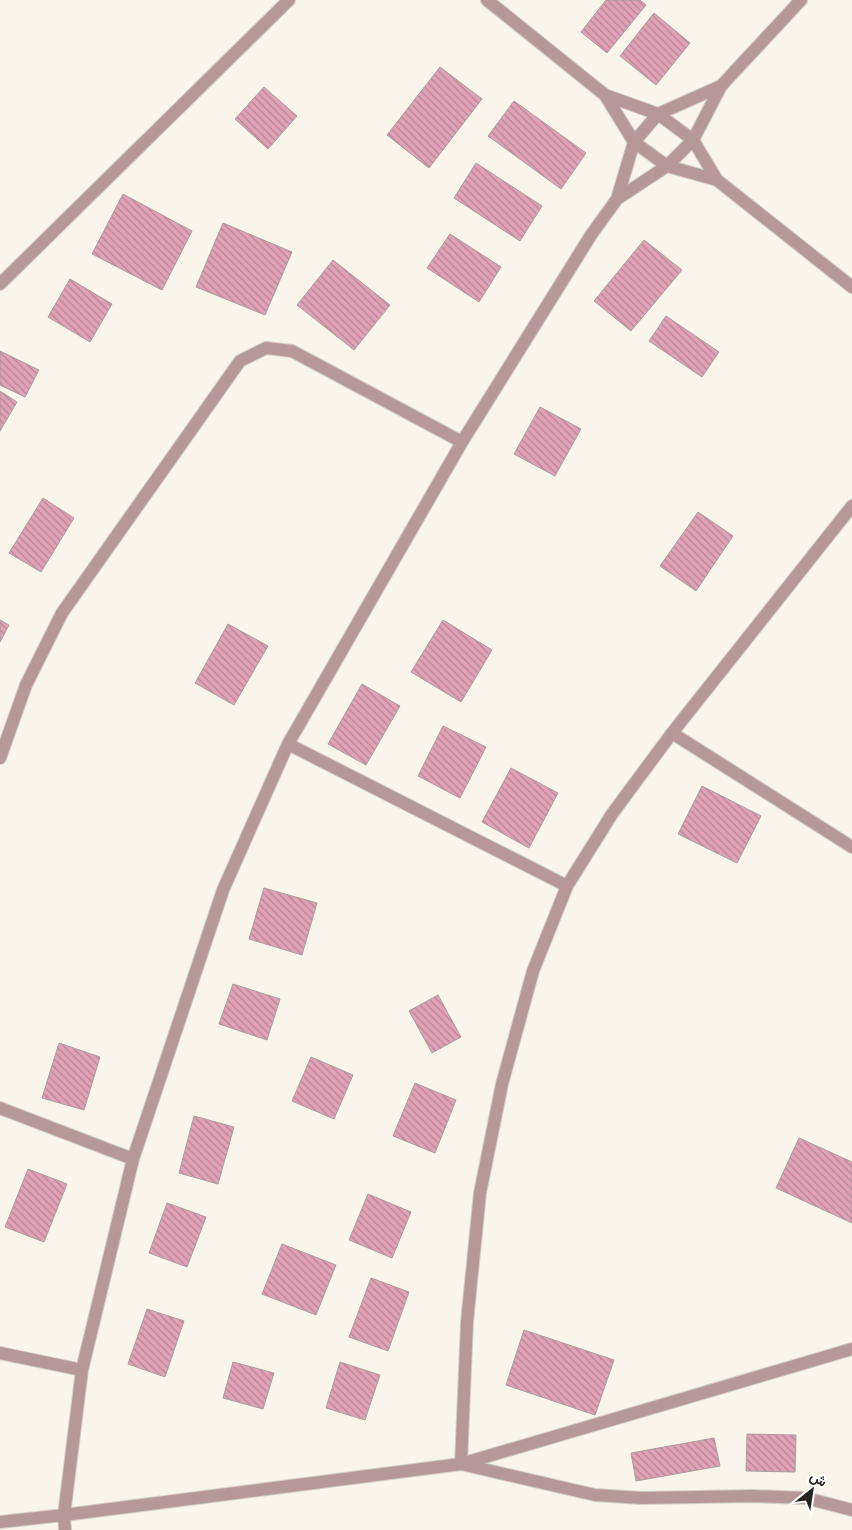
<svg xmlns="http://www.w3.org/2000/svg" width="852" height="1530" viewBox="0 0 852 1530" font-family="'Playfair Display',Vazirmatn,serif">
<style>
.building{fill:url(#building-back-hatch);stroke:#a99da1}
.lines{fill:none;stroke-linecap:round;stroke-linejoin:round}
.minor-casing{stroke:#d3cfc6;stroke-width:14}
.minor{stroke:#b69899;stroke-width:12}
</style>
<defs>
<pattern id="building-back-hatch" width="6" height="6" patternUnits="userSpaceOnUse" patternTransform="scale(1.25)"><rect width="6" height="6" fill="#e1a2b7"/><path d="M-1 5l2 2M0 0l6 6M5-1l2 2" fill="none" stroke="#b68494"/></pattern>
</defs>
<rect width="100%" height="100%" fill="#f9f5ea"/>
<path class="building" d="M 606,0 L 640,0 L 646,5 L 607,53 L 581,32 Z
M 654,13 L 690,43 L 656,85 L 620,56 Z
M 440,67 L 482,99 L 429,168 L 387,135 Z
M 264,87 L 297,116 L 268,149 L 235,119 Z
M 514,101 L 586,153 L 561,189 L 488,136 Z
M 476,163 L 542,206 L 520,241 L 454,198 Z
M 123,194 L 192,231 L 162,290 L 92,254 Z
M 223,223 L 292,252 L 265,315 L 196,287 Z
M 450,234 L 501,267 L 479,302 L 427,268 Z
M 644,240 L 682,270 L 631,331 L 594,301 Z
M 333,260 L 390,305 L 354,350 L 297,305 Z
M 70,279 L 112,304 L 90,342 L 48,317 Z
M 666,316 L 719,352 L 702,377 L 649,341 Z
M 0,351 L 39,370 L 25,397 L 0,385 Z
M 0,391 L 17,402 L 0,431 Z
M 540,407 L 581,429 L 555,476 L 514,454 Z
M 43,498 L 74,518 L 41,572 L 9,553 Z
M 698,512 L 733,536 L 696,591 L 660,566 Z
M 0,620 L 9,625 L 0,642 Z
M 443,620 L 492,650 L 461,702 L 411,672 Z
M 228,624 L 268,646 L 234,705 L 195,683 Z
M 362,684 L 400,706 L 366,765 L 328,744 Z
M 443,726 L 486,747 L 460,798 L 418,776 Z
M 511,768 L 558,793 L 529,848 L 482,822 Z
M 702,786 L 761,816 L 737,863 L 678,834 Z
M 264,888 L 317,903 L 302,955 L 249,939 Z
M 233,984 L 280,999 L 267,1040 L 219,1024 Z
M 438,995 L 461,1037 L 432,1053 L 409,1011 Z
M 59,1043 L 100,1057 L 84,1110 L 42,1098 Z
M 311,1057 L 353,1075 L 334,1119 L 292,1101 Z
M 415,1083 L 456,1100 L 435,1153 L 393,1136 Z
M 194,1116 L 234,1127 L 218,1184 L 179,1173 Z
M 799,1138 L 852,1162 L 852,1223 L 776,1188 Z
M 28,1169 L 67,1184 L 44,1242 L 5,1227 Z
M 368,1194 L 411,1212 L 392,1258 L 349,1240 Z
M 167,1203 L 206,1217 L 187,1267 L 149,1253 Z
M 282,1244 L 336,1265 L 316,1315 L 262,1294 Z
M 371,1278 L 409,1292 L 388,1351 L 349,1337 Z
M 147,1309 L 184,1321 L 165,1377 L 128,1364 Z
M 524,1330 L 614,1360 L 595,1415 L 506,1385 Z
M 233,1362 L 274,1373 L 263,1409 L 223,1398 Z
M 340,1362 L 380,1375 L 365,1420 L 326,1408 Z
M 747,1434 L 796,1435 L 795,1472 L 746,1471 Z
M 714,1438 L 720,1466 L 636,1481 L 631,1453 Z"/>
<g class="lines">
<g class="minor-casing">
<path id="minor" d="M 487,0 L 605,95 L 658,114 L 693,140 L 717,180 L 852,287
M 605,95 L 634,142 L 667,166 L 717,180
M 617,199 L 667,166 L 693,140 L 721,86 L 801,0
M 0,284 L 289,0
M 852,506 L 672,733 L 612,814 L 567,886 L 533,971 L 502,1084 L 480,1193 L 467,1322 L 461,1464 L 595,1495 L 642,1498 L 752,1496 L 806,1498 L 852,1510
M 672,733 L 852,847
M 288,744 L 567,886
M 0,758 L 26,685 L 62,613 L 240,361 L 266,348 L 292,351 L 462,442
M 0,1108 L 133,1159
M 0,1353 L 82,1370
M 0,1522 L 64,1515 L 461,1464 L 852,1349
M 65,1530 L 64,1515 L 82,1370 L 133,1159 L 223,890 L 288,744 L 462,442 L 591,235 L 617,199 L 634,142 L 658,114 L 721,86"/>
</g>
<use href="#minor" class="minor"/>
</g>
<g transform="translate(812 1490) rotate(30)" stroke="#ffffff" stroke-width="4" paint-order="stroke">
<path d="M0-4L9 19L0 12L-9 19Z" fill="#252420"/>
<text y="-8" font-size="14" font-weight="bold" text-anchor="middle" fill="#252420">ش</text>
</g>
</svg>
